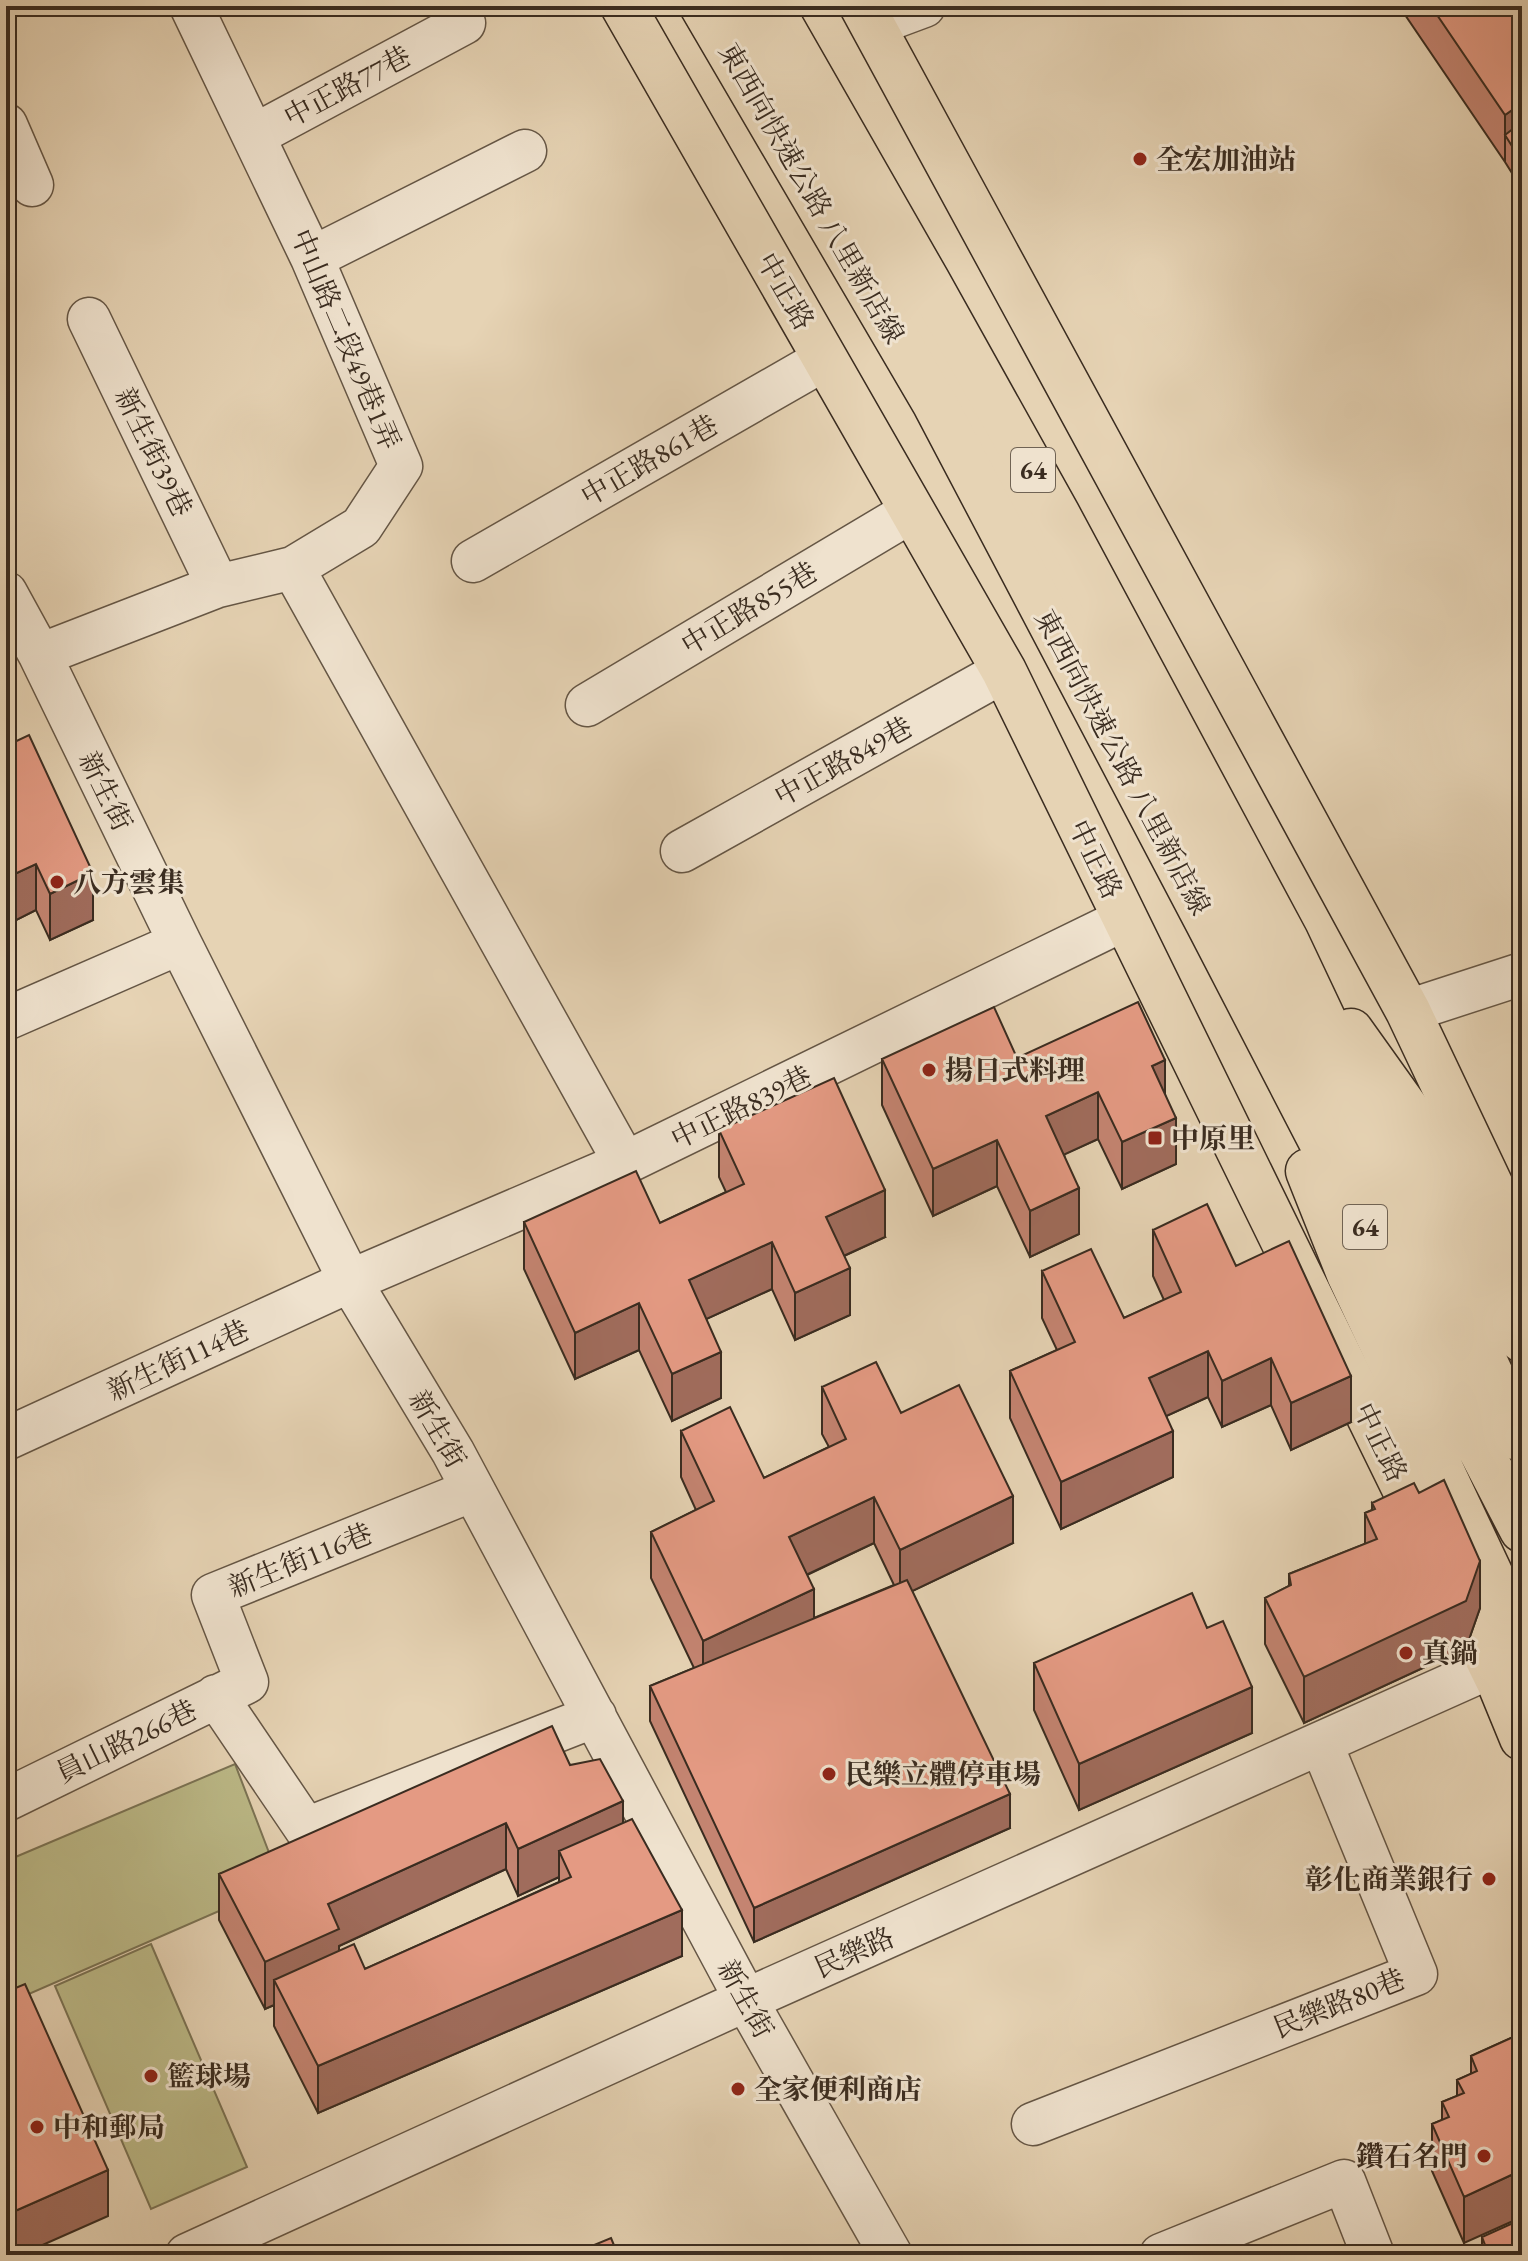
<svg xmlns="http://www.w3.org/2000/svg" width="1528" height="2261" viewBox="0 0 1528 2261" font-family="'EB Garamond','Noto Serif TC',serif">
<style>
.green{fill:#bcba88;stroke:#7b7354;stroke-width:2}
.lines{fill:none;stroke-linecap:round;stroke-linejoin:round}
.minor-casing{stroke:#655645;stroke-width:45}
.major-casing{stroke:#3a2c20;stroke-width:47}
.highway-casing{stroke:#3a2c20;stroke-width:47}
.minor{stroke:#efe2ce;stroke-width:42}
.major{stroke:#e6d3b4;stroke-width:44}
.highway{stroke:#e6d3b4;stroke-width:44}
.wall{fill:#c48471;stroke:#3a2c20;stroke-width:2;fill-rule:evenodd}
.shaded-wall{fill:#a06c5c;stroke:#3a2c20;stroke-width:2}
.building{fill:#e49a83;stroke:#3a2c20;stroke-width:2}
.poi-dot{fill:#8f2418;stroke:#efe2ce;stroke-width:3}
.labels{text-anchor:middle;stroke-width:6;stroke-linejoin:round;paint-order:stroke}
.shield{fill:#efe2ce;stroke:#706354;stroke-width:2}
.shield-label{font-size:26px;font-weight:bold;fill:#3a2c20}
.street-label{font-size:28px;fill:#3a2c20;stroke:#efe2ce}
.poi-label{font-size:28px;font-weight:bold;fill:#3a2c20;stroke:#efe2ce;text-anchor:start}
</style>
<rect width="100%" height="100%" fill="#e6d3b4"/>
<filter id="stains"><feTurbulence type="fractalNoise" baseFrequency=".0025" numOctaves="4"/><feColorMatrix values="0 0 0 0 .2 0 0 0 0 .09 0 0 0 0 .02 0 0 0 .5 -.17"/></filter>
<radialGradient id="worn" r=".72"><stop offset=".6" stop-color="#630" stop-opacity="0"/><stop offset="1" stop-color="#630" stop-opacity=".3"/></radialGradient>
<path class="green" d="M 235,1764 L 281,1884 L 6,2004 L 6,1861 Z
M 151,1944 L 247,2167 L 151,2209 L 55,1986 Z"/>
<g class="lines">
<g class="minor-casing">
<path id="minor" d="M 873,25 L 924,6
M 6,125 L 32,185
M 255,135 L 464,23 L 458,6
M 312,258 L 525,151
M 89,319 L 218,586
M 473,561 L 825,359
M 293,568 L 625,1163
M 6,593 L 40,655 L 180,943 L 350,1281 L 453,1452 L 746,2000 L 891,2255
M 40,655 L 218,586 L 293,568 L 361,527 L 401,466 L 312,258 L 191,6
M 587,705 L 912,511
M 682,851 L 1004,671
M 1408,1011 L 1522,974
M 6,1019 L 180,943
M 6,1439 L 350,1281 L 625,1163 L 1125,919
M 216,1696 L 306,1829 L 595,1716
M 6,1800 L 247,1682 L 213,1595 L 473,1490
M 1033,2124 L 1416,1974 L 1321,1743
M 187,2255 L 746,2000 L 1522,1653
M 1161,2255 L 1344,2181 L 1373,2255"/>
</g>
<g class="major-casing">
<path id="major" d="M 623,6 L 1004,671 L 1499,1682 L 1522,1738
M 738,6 C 1019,462 1253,944 1491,1423
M 862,6 L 1408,1011 L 1522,1251"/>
</g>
<g class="highway-casing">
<path id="highway" d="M 702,6 L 935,404 L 1208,923 L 1522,1530
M 770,6 L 928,282 L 1058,515 L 1286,940 L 1522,1440
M 1351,1031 L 1426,1136 L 1522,1340
M 1308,1171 L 1349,1274 L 1522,1641"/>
</g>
<use href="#minor" class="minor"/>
<use href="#major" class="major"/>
<use href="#highway" class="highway"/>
</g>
<path class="wall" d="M 1399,6 L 1522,6 L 1522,189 L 1505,162 Z
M 6,746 L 93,920 L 50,940 L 36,910 L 14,921 L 14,958 L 6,962 Z
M 1017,1058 L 1165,1094 L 1176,1164 L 1122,1189 L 1098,1139 L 1064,1154 L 1079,1234 L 1030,1257 L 997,1186 L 933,1216 L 882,1105 L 882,1059 Z
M 719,1130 L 885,1237 L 844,1256 L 850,1315 L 795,1340 L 772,1289 L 706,1319 L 721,1398 L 672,1421 L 639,1350 L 575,1379 L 524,1269 L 524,1222 L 660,1223 L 726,1192 L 719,1177 Z
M 1153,1230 L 1236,1266 L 1351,1422 L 1291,1450 L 1271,1405 L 1222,1427 L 1208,1397 L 1166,1416 L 1173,1477 L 1061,1529 L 1010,1418 L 1010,1371 L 1057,1350 L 1042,1318 L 1042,1271 L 1124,1318 L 1164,1300 L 1153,1276 Z
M 822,1387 L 901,1413 L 1013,1543 L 912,1591 L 1010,1828 L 754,1942 L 650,1721 L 650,1686 L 694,1668 L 651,1578 L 651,1532 L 696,1510 L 681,1477 L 681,1431 L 764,1478 L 829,1447 L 822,1434 ZM 874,1543 L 894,1585 L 814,1618 L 807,1575 Z
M 1372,1503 L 1480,1608 L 1466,1648 L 1304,1723 L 1265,1644 L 1265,1598 L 1289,1586 L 1289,1574 L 1365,1544 L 1365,1513 L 1372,1510 Z
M 1207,1628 L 1252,1733 L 1079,1810 L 1034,1710 L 1034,1663 Z
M 570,1765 L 623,1823 L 682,1956 L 318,2113 L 274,2026 L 274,2005 L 265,2009 L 219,1920 L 219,1874 ZM 506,1869 L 518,1896 L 559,1877 L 559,1882 L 365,1969 L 339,1951 L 339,1946 Z
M 1522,2033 L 1464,2243 L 1432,2171 L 1432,2124 L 1442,2120 L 1442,2102 L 1457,2096 L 1457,2080 L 1471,2074 L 1471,2056 Z
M 1482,2237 L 1522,2255 L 1482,2255 Z"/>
<path class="shaded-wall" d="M 1522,103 L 1522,149 L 1505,135 L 1505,162 L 1505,115 Z
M 36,864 L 36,910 L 14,921 L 14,958 L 6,962 L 6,878 Z
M 93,873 L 93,920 L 50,940 L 50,894 Z
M 1165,1060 L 1165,1106 L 1152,1066 Z
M 1098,1092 L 1098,1139 L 1046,1163 L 1046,1116 Z
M 1176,1118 L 1176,1164 L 1122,1189 L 1122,1142 Z
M 997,1140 L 997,1186 L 933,1216 L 933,1169 Z
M 1079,1188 L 1079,1234 L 1030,1257 L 1030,1211 Z
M 885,1190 L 885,1237 L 826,1264 L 826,1217 Z
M 772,1242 L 772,1289 L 689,1327 L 689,1280 Z
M 850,1268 L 850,1315 L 795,1340 L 795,1293 Z
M 639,1303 L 639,1350 L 575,1379 L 575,1333 Z
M 1208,1351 L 1208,1397 L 1149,1424 L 1149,1378 Z
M 721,1352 L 721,1398 L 672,1421 L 672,1374 Z
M 1271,1358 L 1271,1405 L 1222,1427 L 1222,1381 Z
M 1351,1376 L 1351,1422 L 1291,1450 L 1291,1403 Z
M 1173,1431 L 1173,1477 L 1061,1529 L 1061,1482 Z
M 1013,1496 L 1013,1543 L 900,1597 L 900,1550 Z
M 874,1497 L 874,1543 L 789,1583 L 789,1537 Z
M 1480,1561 L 1480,1608 L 1466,1648 L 1304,1723 L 1304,1677 Z
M 814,1589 L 814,1635 L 703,1688 L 703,1641 Z
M 1252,1687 L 1252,1733 L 1079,1810 L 1079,1764 Z
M 1010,1794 L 1010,1828 L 754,1942 L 754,1908 Z
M 623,1801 L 623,1848 L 559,1851 L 559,1877 L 518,1896 L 518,1849 Z
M 506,1823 L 506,1869 L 339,1946 L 339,1975 L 274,1980 L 274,2005 L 265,2009 L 265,1962 L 328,1904 Z
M 682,1910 L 682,1956 L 318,2113 L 318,2066 Z
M 108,2170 L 108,2216 L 20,2255 L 6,2255 L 6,2215 Z
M 1522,2170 L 1522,2217 L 1464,2243 L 1464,2197 Z"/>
<path class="building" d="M 1431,6 L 1522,6 L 1522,103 L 1505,115 Z
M 1522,122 L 1522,162 L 1505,135 Z
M 29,735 L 93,873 L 50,894 L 36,864 L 6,878 L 6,746 Z
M 6,896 L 14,912 L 6,915 Z
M 1138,1002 L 1165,1060 L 1152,1066 L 1176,1118 L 1122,1142 L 1098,1092 L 1046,1116 L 1079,1188 L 1030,1211 L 997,1140 L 933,1169 L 882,1059 L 994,1007 L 1017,1058 Z
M 834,1078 L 885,1190 L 826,1217 L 850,1268 L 795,1293 L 772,1242 L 689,1280 L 721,1352 L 672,1374 L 639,1303 L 575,1333 L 524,1222 L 636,1171 L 660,1223 L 744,1184 L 719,1130 Z
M 1207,1204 L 1236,1266 L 1289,1241 L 1351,1376 L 1291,1403 L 1271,1358 L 1222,1381 L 1208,1351 L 1149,1378 L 1173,1431 L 1061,1482 L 1010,1371 L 1075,1342 L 1042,1271 L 1091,1249 L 1124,1318 L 1181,1292 L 1153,1230 Z
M 876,1362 L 901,1413 L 959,1385 L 1013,1496 L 900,1550 L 874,1497 L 789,1537 L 814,1589 L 703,1641 L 651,1532 L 714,1501 L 681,1431 L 730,1407 L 764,1478 L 846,1439 L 822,1387 Z
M 1444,1480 L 1480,1561 L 1466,1601 L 1304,1677 L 1265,1598 L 1291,1585 L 1289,1574 L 1377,1539 L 1365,1513 L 1375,1509 L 1372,1503 L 1414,1483 L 1419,1493 Z
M 907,1580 L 1010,1794 L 754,1908 L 650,1686 Z
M 1192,1593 L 1207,1628 L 1223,1621 L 1252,1687 L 1079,1764 L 1034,1663 Z
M 552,1726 L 570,1765 L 600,1759 L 623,1801 L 518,1849 L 506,1823 L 328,1904 L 339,1929 L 265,1962 L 219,1874 Z
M 632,1819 L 682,1910 L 318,2066 L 274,1980 L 354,1944 L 365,1969 L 571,1877 L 559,1851 Z
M 25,1984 L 108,2170 L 6,2215 L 6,1992 Z
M 1522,2033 L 1522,2170 L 1464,2197 L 1432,2124 L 1449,2117 L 1442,2102 L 1464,2093 L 1457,2080 L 1477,2071 L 1471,2056 Z
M 1522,2219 L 1522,2255 L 1489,2255 L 1482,2237 Z
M 611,2238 L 618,2255 L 570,2255 Z"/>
<g class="poi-dot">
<circle cx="1140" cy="159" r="8"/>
<circle cx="57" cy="882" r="8"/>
<circle cx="929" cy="1070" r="8"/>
<rect x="1147" y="1130" width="16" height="16" rx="4"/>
<circle cx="1406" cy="1653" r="8"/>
<circle cx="829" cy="1774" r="8"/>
<circle cx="1489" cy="1879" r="8"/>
<circle cx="151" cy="2076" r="8"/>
<circle cx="738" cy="2089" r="8"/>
<circle cx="37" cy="2127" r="8"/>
<circle cx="1484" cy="2156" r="8"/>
</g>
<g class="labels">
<g class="shield">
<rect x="1011" y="448" width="44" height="44" rx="6"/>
<rect x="1343" y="1205" width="44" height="44" rx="6"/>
</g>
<g class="shield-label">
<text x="1033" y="479">64</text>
<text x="1365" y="1236">64</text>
</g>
<g class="street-label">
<text transform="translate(347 86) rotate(-28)" y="10">中正路77巷</text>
<text transform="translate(812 193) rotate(60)" y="10">東西向快速公路 八里新店線</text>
<text transform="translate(786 291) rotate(60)" y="10">中正路</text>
<text transform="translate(346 339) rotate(67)" y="10">中山路二段49巷1弄</text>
<text transform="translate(154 452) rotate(64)" y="10">新生街39巷</text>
<text transform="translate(649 460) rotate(-30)" y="10">中正路861巷</text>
<text transform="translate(749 608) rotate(-31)" y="10">中正路855巷</text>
<text transform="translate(843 761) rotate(-29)" y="10">中正路849巷</text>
<text transform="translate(1123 762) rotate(62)" y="10">東西向快速公路 八里新店線</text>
<text transform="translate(106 791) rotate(64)" y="10">新生街</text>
<text transform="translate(1096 859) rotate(64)" y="10">中正路</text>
<text transform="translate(741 1107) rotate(-26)" y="10">中正路839巷</text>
<text transform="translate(178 1360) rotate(-25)" y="10">新生街114巷</text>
<text transform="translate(438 1429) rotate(60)" y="10">新生街</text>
<text transform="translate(1381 1442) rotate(64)" y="10">中正路</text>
<text transform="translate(300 1560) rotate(-22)" y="10">新生街116巷</text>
<text transform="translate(126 1741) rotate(-26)" y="10">員山路266巷</text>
<text transform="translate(854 1952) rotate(-24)" y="10">民樂路</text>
<text transform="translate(746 1999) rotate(61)" y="10">新生街</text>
<text transform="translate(1339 2003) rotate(-22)" y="10">民樂路80巷</text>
</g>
<g class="poi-label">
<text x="1156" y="169">全宏加油站</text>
<text x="73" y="892">八方雲集</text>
<text x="945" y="1080">揚日式料理</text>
<text x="1171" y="1148">中原里</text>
<text x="1422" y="1663">真鍋</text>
<text x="845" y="1784">民樂立體停車場</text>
<text x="1473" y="1889" text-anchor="end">彰化商業銀行</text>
<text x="167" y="2086">籃球場</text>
<text x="754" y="2099">全家便利商店</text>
<text x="53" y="2137">中和郵局</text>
<text x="1468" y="2166" text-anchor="end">鑽石名門</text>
</g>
</g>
<rect width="1528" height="2261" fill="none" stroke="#e6d3b4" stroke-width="32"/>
<rect x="8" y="8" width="1512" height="2245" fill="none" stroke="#3a2c20" stroke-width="4"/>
<rect x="16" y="16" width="1496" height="2229" fill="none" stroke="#3a2c20" stroke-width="2"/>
<rect width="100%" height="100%" filter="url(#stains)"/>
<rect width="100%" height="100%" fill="url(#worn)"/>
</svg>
